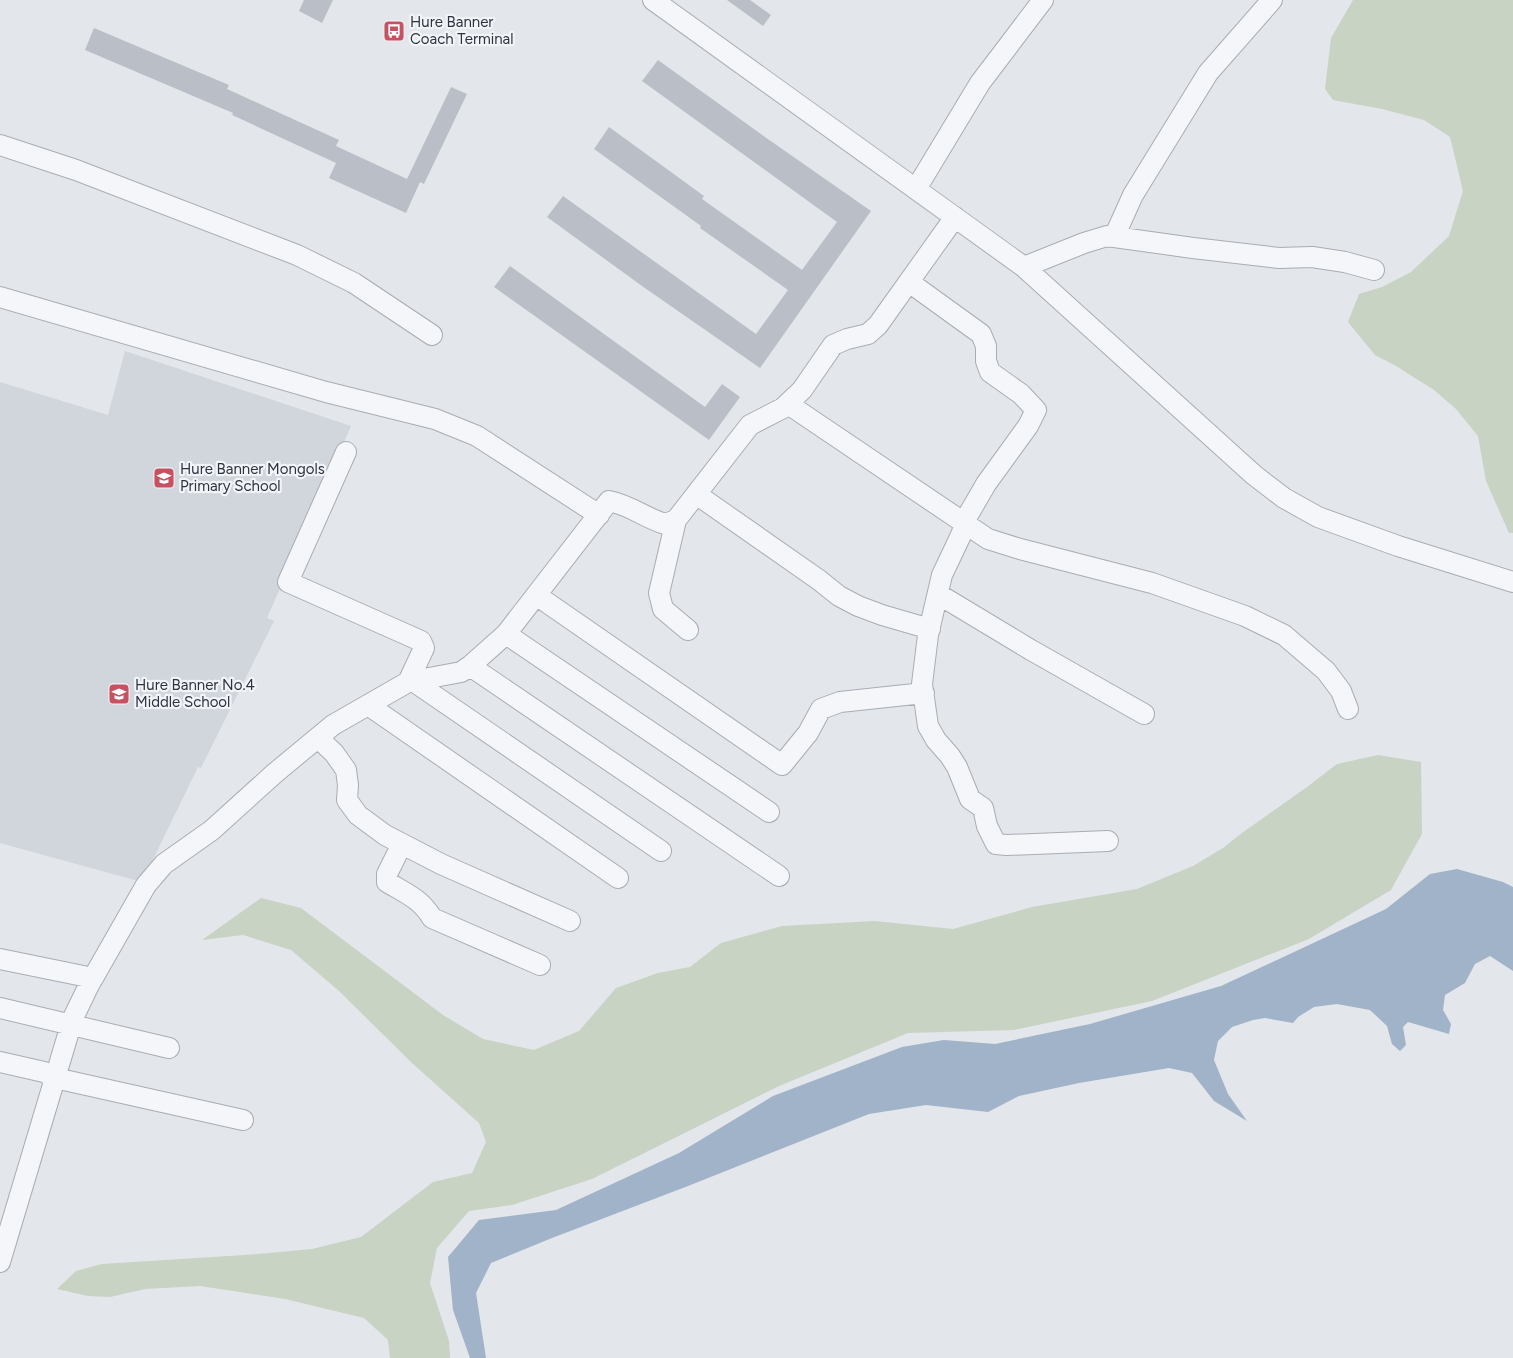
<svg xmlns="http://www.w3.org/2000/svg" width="1513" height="1358" viewBox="0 0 1513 1358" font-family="Figtree,sans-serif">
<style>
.built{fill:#d1d5dc}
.green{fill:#c8d3c4}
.water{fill:#a0b3c8}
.building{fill:#babfc7}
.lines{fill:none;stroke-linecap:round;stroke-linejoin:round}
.minor-casing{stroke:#a8adb4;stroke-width:22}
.minor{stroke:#f5f6f9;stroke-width:20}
.labels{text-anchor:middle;stroke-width:4.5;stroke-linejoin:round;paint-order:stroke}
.poi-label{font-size:15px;fill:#2c3341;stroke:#f2f4f7;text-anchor:start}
</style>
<rect width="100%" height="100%" fill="#e3e6ea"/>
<path class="built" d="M 125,351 L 351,426 L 267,618 L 274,621 L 201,768 L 198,767 L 142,882 L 0,843 L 0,382 L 108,415 Z"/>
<path class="green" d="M 1353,0 L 1513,0 L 1513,533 L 1509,533 L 1486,481 L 1478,436 L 1456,409 L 1434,390 L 1396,366 L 1375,355 L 1348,322 L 1359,294 L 1382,287 L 1411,272 L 1449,236 L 1463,191 L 1450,137 L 1424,120 L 1382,109 L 1333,100 L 1325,89 L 1331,38 Z
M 1378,755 L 1421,762 L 1422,834 L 1391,890 L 1309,939 L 1152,1001 L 1014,1030 L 908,1033 L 779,1086 L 592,1179 L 512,1205 L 469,1211 L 437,1248 L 430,1283 L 449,1341 L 450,1358 L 390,1358 L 388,1340 L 364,1318 L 285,1299 L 200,1286 L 145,1289 L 110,1297 L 88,1296 L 57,1289 L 76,1271 L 102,1264 L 258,1254 L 312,1249 L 361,1237 L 433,1182 L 472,1173 L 486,1142 L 479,1123 L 412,1063 L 339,991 L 291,950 L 243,935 L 202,940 L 261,898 L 301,908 L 443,1015 L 483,1039 L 534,1050 L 579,1031 L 616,988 L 658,973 L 690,967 L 721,943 L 782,926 L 875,921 L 953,929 L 1032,907 L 1137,889 L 1193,866 L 1223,848 L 1242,833 L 1307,787 L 1337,764 Z"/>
<path class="water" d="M 1457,869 L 1503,882 L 1513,887 L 1513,971 L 1490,956 L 1475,964 L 1465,983 L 1445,995 L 1443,1010 L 1451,1024 L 1449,1034 L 1408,1022 L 1403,1027 L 1406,1045 L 1400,1051 L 1392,1044 L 1387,1026 L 1370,1010 L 1337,1004 L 1314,1007 L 1298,1017 L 1293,1023 L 1265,1018 L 1253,1020 L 1232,1027 L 1218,1041 L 1214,1060 L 1228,1094 L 1247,1121 L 1214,1101 L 1192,1073 L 1169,1068 L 1079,1083 L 1019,1096 L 988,1112 L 926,1105 L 869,1114 L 688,1186 L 552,1238 L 491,1263 L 476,1293 L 486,1358 L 470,1358 L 453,1310 L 448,1257 L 479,1220 L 556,1210 L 679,1153 L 773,1096 L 902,1047 L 944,1040 L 995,1044 L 1090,1024 L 1221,986 L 1386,909 L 1430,874 Z"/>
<path class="building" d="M 304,0 L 333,0 L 322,23 L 299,11 Z
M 727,0 L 750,0 L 771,15 L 763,26 Z
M 94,28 L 229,85 L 227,89 L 339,140 L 336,146 L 407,179 L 451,87 L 467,94 L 424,184 L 420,182 L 406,213 L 329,178 L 336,163 L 232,115 L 233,113 L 85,50 Z
M 658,60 L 765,137 L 871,211 L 760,368 L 642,286 L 547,217 L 563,196 L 756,334 L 788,290 L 700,228 L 701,226 L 594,149 L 609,127 L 704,196 L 702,199 L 802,270 L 837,222 L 642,81 Z
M 510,266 L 705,407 L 722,384 L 740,397 L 709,440 L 494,287 Z"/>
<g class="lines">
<g class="minor-casing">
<path id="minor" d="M 653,0 L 1024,267 L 1254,475 L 1284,498 L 1318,517 L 1398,546 L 1513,582
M 0,145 L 76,170 L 297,255 L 354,283 L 432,335
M 916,189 L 980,83 L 1043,0
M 1114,237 L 1133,195 L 1208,73 L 1272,0
M 1024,267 L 1084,243 L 1107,236 L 1193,248 L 1279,258 L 1312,257 L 1345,262 L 1374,270
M 909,282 L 981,334 L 986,346 L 986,361 L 990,372 L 1021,394 L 1036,410 L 1028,426 L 986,484 L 968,515 L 961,535 L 942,575 L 928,635 L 922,684 L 928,726 L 936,740 L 950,756 L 957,767 L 970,799 L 983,808 L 987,826 L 996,844 L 1007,845 L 1108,841
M 0,297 L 326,392 L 435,419 L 477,436 L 599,515
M 788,404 L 988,539 L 1020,549 L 1152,583 L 1245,616 L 1284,635 L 1326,671 L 1341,691 L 1348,709
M 346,452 L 288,582 L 421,641 L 424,648 L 408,682
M 696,494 L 819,580 L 839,596 L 858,606 L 882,615 L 930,629
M 676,520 L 659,593 L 663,609 L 688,630
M 938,594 L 1031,650 L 1144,714
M 536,595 L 782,765 L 808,733 L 821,709 L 840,702 L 924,693
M 506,634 L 769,812
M 470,666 L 779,876
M 413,681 L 661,851
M 368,705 L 618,878
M 318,738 L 334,753 L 346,770 L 348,785 L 347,800 L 358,815 L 385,835 L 441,864 L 570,921
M 402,844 L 387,874 L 387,882 C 405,893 421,899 432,918 L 540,965
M 0,959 L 93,978
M 0,1008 L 169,1048
M 0,1062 L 44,1072 L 55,1078 L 243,1120
M 0,1262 L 73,1018 L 89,985 L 146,885 L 164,864 L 212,830 L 275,773 L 333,725 L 408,682 L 461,672 L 470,666 L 506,634 L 609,501 C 630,505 645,518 665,524 L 676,520 L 750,425 L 783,408 L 802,390 L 833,345 L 847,339 L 868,334 L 878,325 L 955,217"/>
</g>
<use href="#minor" class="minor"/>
</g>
<defs>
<g id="bus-square" transform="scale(1.125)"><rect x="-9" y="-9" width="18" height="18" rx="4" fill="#c65160" stroke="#f2f4f7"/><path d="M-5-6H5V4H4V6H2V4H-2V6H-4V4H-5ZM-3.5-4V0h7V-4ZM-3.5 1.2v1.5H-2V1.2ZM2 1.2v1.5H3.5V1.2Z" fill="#fff"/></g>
<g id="school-square" transform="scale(1.125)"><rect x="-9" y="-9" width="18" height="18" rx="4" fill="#c65160" stroke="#f2f4f7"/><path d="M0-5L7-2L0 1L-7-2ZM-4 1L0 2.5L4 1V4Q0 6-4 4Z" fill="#fff"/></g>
</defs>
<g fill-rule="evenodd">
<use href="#bus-square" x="394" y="31"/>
<use href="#school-square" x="164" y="478"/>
<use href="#school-square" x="119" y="694"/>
</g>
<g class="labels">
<g class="poi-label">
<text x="410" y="27">Hure Banner<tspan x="410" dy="17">Coach Terminal</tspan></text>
<text x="180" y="474">Hure Banner Mongols<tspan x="180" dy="17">Primary School</tspan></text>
<text x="135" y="690">Hure Banner No.4<tspan x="135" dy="17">Middle School</tspan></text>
</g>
</g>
</svg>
